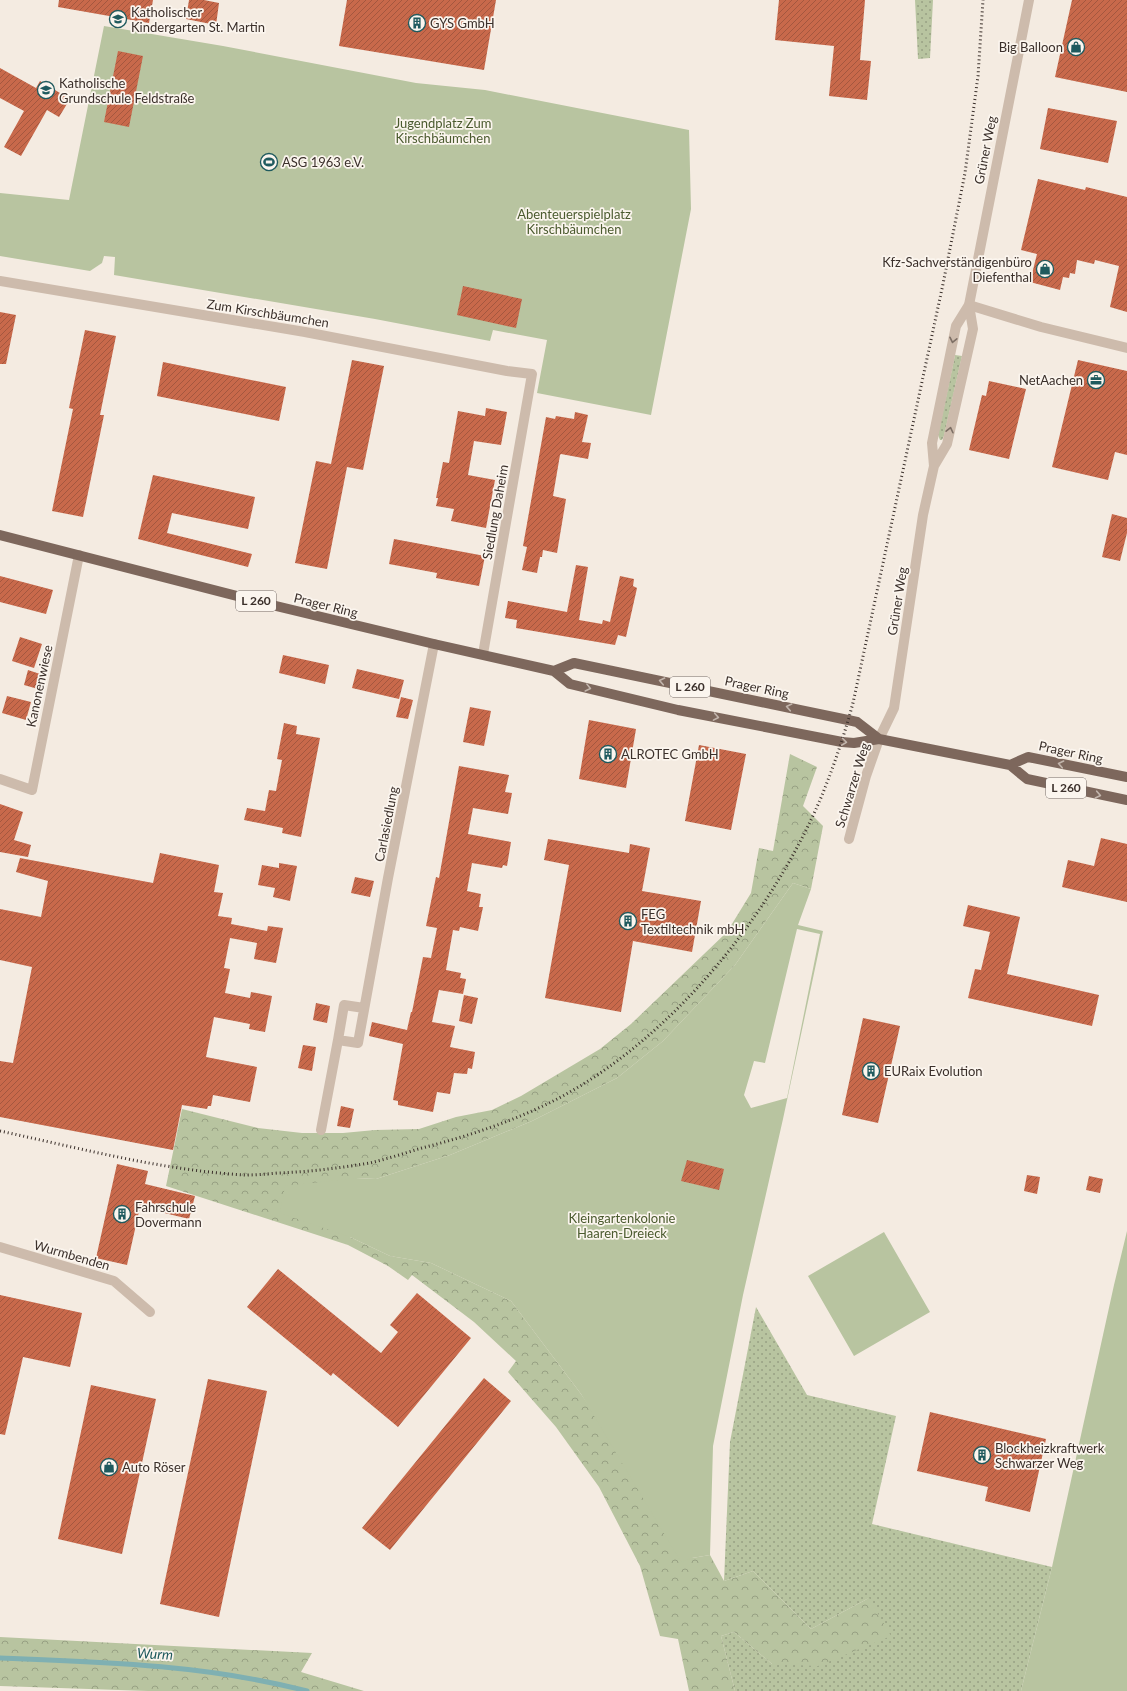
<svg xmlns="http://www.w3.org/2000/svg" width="1127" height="1691" viewBox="0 0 1127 1691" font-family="Lato,sans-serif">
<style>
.grass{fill:url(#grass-dots)}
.forest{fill:url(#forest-crowns)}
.green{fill:#b8c4a0;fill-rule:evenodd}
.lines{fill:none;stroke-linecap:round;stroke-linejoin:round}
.stream{stroke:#7fb0b2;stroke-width:5}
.building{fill:url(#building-hatch)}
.minor{stroke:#cdbbac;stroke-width:10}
.tertiary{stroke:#cdbbac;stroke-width:10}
.primary{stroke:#7d675c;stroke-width:10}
.rail{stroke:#3b302b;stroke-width:3;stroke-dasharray:1 3;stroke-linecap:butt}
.oneway{stroke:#7d6f65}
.oneway2{stroke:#c2b5ac}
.labels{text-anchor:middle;stroke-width:3.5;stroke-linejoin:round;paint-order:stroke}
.shield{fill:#fbf5ee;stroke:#756b66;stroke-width:1}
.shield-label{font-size:12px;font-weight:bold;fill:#3b302b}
.poi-label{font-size:13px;fill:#3b302b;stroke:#fbf5ee;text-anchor:start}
.park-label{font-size:13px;fill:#4a5a2e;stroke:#fbf5ee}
.street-label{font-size:13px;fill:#3b302b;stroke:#fbf5ee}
.water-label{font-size:14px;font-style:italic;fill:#1f5a5e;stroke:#fbf5ee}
</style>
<defs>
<pattern id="grass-dots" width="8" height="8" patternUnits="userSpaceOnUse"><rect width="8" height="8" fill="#b8c4a0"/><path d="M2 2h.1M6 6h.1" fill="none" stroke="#97a083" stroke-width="1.8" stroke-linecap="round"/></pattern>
<pattern id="forest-crowns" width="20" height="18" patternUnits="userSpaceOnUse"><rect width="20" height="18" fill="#b8c4a0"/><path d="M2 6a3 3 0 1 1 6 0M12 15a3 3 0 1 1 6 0" fill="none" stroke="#97a083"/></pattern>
<pattern id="building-hatch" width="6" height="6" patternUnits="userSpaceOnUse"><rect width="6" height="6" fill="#c8694b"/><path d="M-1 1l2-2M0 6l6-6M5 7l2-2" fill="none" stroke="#a4573f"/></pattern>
</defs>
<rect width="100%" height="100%" fill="#f4ebe1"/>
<path class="grass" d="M 915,0 L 933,0 L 930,58 L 918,59 Z
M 955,355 L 962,356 L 944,436 L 942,440 L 940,440 L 938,435 Z
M 756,1307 L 807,1395 L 896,1416 L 872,1524 L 1052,1567 L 1021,1691 L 735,1691 L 721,1636 L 734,1632 L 772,1664 L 869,1598 L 811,1629 L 753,1571 L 724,1581 L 730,1442 Z"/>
<path class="forest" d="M 790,754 L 817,767 L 803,806 L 823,826 L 811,889 L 793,883 L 735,965 L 663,1041 L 617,1078 L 532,1121 L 450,1155 L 376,1179 L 356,1178 L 350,1237 L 390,1256 L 431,1263 L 511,1301 L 581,1394 L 692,1558 L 710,1555 L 724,1581 L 753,1571 L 811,1629 L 869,1598 L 891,1636 L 818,1666 L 772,1664 L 734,1632 L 721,1636 L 735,1691 L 689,1691 L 678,1639 L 660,1636 L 640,1566 L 599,1487 L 556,1427 L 508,1372 L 516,1361 L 474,1322 L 412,1275 L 408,1280 L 388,1266 L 348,1245 L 166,1186 L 182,1109 L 258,1128 L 302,1133 L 343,1133 L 375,1130 L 419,1129 L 456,1117 L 492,1110 L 521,1096 L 600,1049 L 631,1024 L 727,932 L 751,893 L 759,848 L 773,851 Z
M 0,1637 L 312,1653 L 301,1672 L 364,1691 L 148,1691 L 0,1686 Z"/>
<path class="green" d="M 104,26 L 223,46 L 416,83 L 485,90 L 689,130 L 691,209 L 651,415 L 537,393 L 547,340 L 493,330 L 490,341 L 375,319 L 114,275 L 115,257 L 104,256 L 102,263 L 90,271 L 0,256 L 0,193 L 69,200 Z
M 793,883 L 811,889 L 798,925 L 823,931 L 783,1119 L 743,1295 L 713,1446 L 710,1555 L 692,1558 L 681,1562 L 581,1394 L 511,1301 L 431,1263 L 390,1256 L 350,1237 L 280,1213 L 285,1186 L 356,1178 L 376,1179 L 450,1155 L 532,1121 L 617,1078 L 663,1041 L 735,965 ZM 797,929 L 820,934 L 787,1098 L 751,1108 L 744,1095 L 754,1061 L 765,1063 Z
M 1127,1231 L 1127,1691 L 1021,1691 L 1052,1567 L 1114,1285 Z
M 884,1232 L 930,1312 L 854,1356 L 808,1276 Z"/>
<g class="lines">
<path class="stream" d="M 0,1658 C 103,1662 207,1665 307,1691"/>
</g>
<path class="building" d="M 59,0 L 153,0 L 149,23 L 58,7 Z
M 189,0 L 204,0 L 219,3 L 216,25 L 186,19 Z
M 347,0 L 496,0 L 484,70 L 339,46 Z
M 779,0 L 865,0 L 860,60 L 871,61 L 867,100 L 829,96 L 834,46 L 775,40 Z
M 1072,0 L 1127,0 L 1127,92 L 1055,77 Z
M 118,51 L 143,56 L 129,127 L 104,122 Z
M 0,68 L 36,88 L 40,81 L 70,99 L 59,117 L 47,110 L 21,156 L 4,147 L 24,111 L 0,98 Z
M 1048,108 L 1117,121 L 1108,163 L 1040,149 Z
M 1038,179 L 1085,190 L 1086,187 L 1127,197 L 1127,312 L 1110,307 L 1119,266 L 1095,260 L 1094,264 L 1077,260 L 1075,274 L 1070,273 L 1069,278 L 1063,277 L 1060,290 L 1030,282 L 1037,254 L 1021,250 Z
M 463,286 L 522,299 L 516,328 L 457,315 Z
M 0,312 L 16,315 L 6,364 L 0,364 Z
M 85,330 L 116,336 L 100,415 L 104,415 L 83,517 L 52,511 L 73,409 L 69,408 Z
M 352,360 L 384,366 L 363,470 L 347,467 L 327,569 L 295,563 L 316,461 L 331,464 Z
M 1078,360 L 1127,371 L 1127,455 L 1115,452 L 1108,480 L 1052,467 Z
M 163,362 L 286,387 L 279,421 L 157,396 Z
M 989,381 L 1026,389 L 1009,459 L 969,450 L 982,395 L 986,396 Z
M 486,408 L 507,412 L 501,445 L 474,441 L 468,475 L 495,480 L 486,528 L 451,521 L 454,509 L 436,506 L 438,498 L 436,498 L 443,462 L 449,463 L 458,411 L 485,416 Z
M 575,412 L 588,415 L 582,442 L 591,443 L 588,459 L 561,454 L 560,455 L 553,496 L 566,499 L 557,553 L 543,550 L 542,557 L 540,557 L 537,573 L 522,570 L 527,547 L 523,546 L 546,417 L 555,419 L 556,416 L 574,419 Z
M 153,475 L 255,497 L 248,529 L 172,513 L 167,533 L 252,554 L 248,567 L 138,539 Z
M 1112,514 L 1127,518 L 1127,533 L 1120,561 L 1102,557 Z
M 394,539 L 485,556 L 479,586 L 436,578 L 437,573 L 389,564 Z
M 576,565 L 588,567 L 579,620 L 602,624 L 603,620 L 610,622 L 620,576 L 634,579 L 633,586 L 637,588 L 626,637 L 618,635 L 615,645 L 516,628 L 517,620 L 505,618 L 508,601 L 567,612 Z
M 0,576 L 53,590 L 46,614 L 0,602 Z
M 20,637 L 42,644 L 34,668 L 12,661 Z
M 283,655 L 329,665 L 325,684 L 279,673 Z
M 357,669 L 404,680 L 399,699 L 352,688 Z
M 28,670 L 43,675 L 38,689 L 24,685 Z
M 7,696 L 31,702 L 26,720 L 2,713 Z
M 401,697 L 413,700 L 408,719 L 396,717 Z
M 470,707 L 491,711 L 484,746 L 463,742 Z
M 589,720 L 636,729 L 626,788 L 579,779 Z
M 284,723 L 297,726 L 296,734 L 320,738 L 301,837 L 282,833 L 283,828 L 244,820 L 247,808 L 265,811 L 269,790 L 276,791 L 282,760 L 277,759 Z
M 699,745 L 746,754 L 731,830 L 685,821 Z
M 459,766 L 509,775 L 505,792 L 512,793 L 508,814 L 473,808 L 468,834 L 511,842 L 507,866 L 503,865 L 502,868 L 472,863 L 467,891 L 481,894 L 479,907 L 483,907 L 478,931 L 460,927 L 459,931 L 453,930 L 446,970 L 461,973 L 460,978 L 466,979 L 463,994 L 439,990 L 432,1022 L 455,1026 L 450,1047 L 475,1052 L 472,1069 L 468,1068 L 467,1074 L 454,1073 L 450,1094 L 437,1092 L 433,1112 L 398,1105 L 398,1101 L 393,1100 L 403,1044 L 369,1036 L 372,1022 L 407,1030 L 411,1012 L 412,1012 L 423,957 L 431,958 L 437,928 L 426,926 L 436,877 L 439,878 Z
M 0,804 L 23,812 L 14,840 L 31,845 L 28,857 L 0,852 Z
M 1101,838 L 1127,844 L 1127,902 L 1062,887 L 1068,860 L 1094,866 Z
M 548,839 L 629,853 L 630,844 L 650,848 L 642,891 L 701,901 L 692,952 L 633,941 L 621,1012 L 545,998 L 569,865 L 544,860 Z
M 160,853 L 219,865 L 214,892 L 223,893 L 218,916 L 232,918 L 231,924 L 267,931 L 268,926 L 283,928 L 276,963 L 254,959 L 257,943 L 230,938 L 224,968 L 230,969 L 225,993 L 250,998 L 251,992 L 272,996 L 265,1032 L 249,1029 L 250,1024 L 214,1017 L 206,1057 L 257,1067 L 250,1102 L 213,1095 L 211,1106 L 208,1106 L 207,1109 L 182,1105 L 173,1150 L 0,1117 L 0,1061 L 13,1063 L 32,967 L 0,960 L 0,909 L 41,917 L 48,881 L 16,872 L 20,858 L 153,883 Z
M 279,863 L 297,866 L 290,901 L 273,897 L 275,888 L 258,885 L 262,865 L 279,868 Z
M 355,877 L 374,881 L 370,897 L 351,893 Z
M 968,905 L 1020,917 L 1007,974 L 1099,995 L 1092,1026 L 968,998 L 975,969 L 981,970 L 990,932 L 963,926 Z
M 464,995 L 478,998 L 472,1024 L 459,1021 Z
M 316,1003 L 330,1006 L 327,1023 L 313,1020 Z
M 863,1018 L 900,1026 L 878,1123 L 842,1115 Z
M 303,1045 L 316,1047 L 312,1071 L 298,1068 Z
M 341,1106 L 354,1109 L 350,1128 L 337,1126 Z
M 687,1160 L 724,1169 L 719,1190 L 681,1181 Z
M 117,1164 L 148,1171 L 145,1184 L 195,1196 L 189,1219 L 140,1207 L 127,1265 L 96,1258 Z
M 1027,1175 L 1040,1177 L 1037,1194 L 1024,1191 Z
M 1089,1176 L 1103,1179 L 1100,1193 L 1086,1190 Z
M 278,1269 L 381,1353 L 398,1332 L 390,1325 L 417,1293 L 471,1338 L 398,1427 L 333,1373 L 331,1376 L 247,1307 Z
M 0,1295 L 82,1313 L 70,1367 L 23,1357 L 5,1435 L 0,1434 Z
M 484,1378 L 511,1401 L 390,1550 L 362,1528 Z
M 208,1379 L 267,1391 L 219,1617 L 160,1604 Z
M 91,1385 L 156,1399 L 122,1554 L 58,1539 Z
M 930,1412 L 1046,1439 L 1030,1512 L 985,1501 L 988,1487 L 917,1471 Z"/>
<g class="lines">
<path class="minor" d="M 0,281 L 305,332 L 507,371 L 532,374 L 483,654
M 969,305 L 1041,327 L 1127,348
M 0,779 L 32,790 L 79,555
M 849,839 L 866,776 L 879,739
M 338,1040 L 344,1005 L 364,1008
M 321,1130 L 338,1040 L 358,1043 L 388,878 L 434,644
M 0,1247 L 114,1281 L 150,1312"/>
<path class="tertiary" d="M 934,466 L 947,444 L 973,329 L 969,305
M 879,739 L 894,708 L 923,515 L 934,466 L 932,443 L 956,326 L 969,305 L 1029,0"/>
<path class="primary" d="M 0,535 L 276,606 L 434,644 L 554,671 L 570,684 L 678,710 L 842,742 L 854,743 L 879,739 L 1010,765 L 1027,779 L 1127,800
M 554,671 L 574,663 L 848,720 L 857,722 L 879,739
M 1010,765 L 1028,757 L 1127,777"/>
<path class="rail" d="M 0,1131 C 79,1148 165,1171 246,1175 C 256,1175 267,1174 278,1173 C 309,1172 339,1168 370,1163 C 387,1159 405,1153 422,1148 C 469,1136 517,1120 559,1098 C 672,1038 770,916 820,800 C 833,769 844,736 853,703 L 943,284 L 965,173 L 978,76 L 983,0"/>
</g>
<defs><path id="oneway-chevron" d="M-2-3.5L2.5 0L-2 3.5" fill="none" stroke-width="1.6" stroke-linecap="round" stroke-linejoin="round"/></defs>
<g class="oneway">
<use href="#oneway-chevron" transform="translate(953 340) rotate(102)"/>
<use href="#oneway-chevron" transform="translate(950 430) rotate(-77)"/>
</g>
<g class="oneway2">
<use href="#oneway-chevron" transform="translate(662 681) rotate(-168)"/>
<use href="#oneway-chevron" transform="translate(588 688) rotate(14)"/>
<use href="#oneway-chevron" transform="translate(789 707) rotate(-168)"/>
<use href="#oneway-chevron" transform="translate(716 717) rotate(10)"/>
<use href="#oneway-chevron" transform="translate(844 742) rotate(8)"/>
<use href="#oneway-chevron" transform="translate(1061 764) rotate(-168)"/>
<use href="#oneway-chevron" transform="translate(1098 795) rotate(11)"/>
</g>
<defs>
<g id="school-ring" transform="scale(0.9)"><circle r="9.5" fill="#fbf5ee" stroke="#1f5a5e" stroke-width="1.5"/><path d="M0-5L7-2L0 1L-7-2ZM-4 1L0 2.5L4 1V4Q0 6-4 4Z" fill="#1f5a5e"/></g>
<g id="building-ring" transform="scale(0.9)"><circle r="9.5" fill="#fbf5ee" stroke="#1f5a5e" stroke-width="1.5"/><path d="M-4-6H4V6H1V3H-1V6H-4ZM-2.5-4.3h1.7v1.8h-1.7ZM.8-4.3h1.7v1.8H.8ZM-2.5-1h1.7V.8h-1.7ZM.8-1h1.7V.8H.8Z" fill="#1f5a5e"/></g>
<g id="shop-ring" transform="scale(0.9)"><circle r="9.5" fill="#fbf5ee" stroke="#1f5a5e" stroke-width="1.5"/><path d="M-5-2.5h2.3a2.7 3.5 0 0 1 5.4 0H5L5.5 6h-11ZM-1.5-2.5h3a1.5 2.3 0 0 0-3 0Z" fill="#1f5a5e"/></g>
<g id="stadium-ring" transform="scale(0.9)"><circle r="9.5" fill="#fbf5ee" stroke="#1f5a5e" stroke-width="1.5"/><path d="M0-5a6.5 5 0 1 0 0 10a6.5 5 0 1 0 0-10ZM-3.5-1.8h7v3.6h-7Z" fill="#1f5a5e"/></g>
<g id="office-ring" transform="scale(0.9)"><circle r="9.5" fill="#fbf5ee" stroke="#1f5a5e" stroke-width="1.5"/><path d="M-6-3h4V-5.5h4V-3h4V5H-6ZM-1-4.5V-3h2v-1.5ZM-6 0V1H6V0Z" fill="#1f5a5e"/></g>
</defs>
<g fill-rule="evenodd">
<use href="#school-ring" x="118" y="19"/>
<use href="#building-ring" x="417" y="23"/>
<use href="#shop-ring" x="1076" y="47"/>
<use href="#school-ring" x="46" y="90"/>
<use href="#stadium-ring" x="269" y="162"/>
<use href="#shop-ring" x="1045" y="269"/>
<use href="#office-ring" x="1096" y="380"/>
<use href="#building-ring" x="608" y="754"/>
<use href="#building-ring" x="628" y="921"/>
<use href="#building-ring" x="871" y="1071"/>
<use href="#building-ring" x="122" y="1214"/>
<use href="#building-ring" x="982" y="1455"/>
<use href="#shop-ring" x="109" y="1467"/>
</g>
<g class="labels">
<g class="shield">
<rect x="236" y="591" width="40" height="20" rx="3"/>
<rect x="670" y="677" width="40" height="20" rx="3"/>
<rect x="1046" y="778" width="40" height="20" rx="3"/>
</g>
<g class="shield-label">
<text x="256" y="605">L 260</text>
<text x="690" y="691">L 260</text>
<text x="1066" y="792">L 260</text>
</g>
<g class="poi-label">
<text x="131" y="17">Katholischer<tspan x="131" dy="15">Kindergarten St. Martin</tspan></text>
<text x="430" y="28">GYS GmbH</text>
<text x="1063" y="52" text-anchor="end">Big Balloon</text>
<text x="59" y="88">Katholische<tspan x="59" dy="15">Grundschule Feldstraße</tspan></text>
<text x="282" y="167">ASG 1963 e.V.</text>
<text x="1032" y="267" text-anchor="end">Kfz-Sachverständigenbüro<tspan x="1032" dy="15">Diefenthal</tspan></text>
<text x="1083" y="385" text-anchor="end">NetAachen</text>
<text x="621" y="759">ALROTEC GmbH</text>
<text x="641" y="919">FEG<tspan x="641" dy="15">Textiltechnik mbH</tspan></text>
<text x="884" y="1076">EURaix Evolution</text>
<text x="135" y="1212">Fahrschule<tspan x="135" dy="15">Dovermann</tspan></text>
<text x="995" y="1453">Blockheizkraftwerk<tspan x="995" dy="15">Schwarzer Weg</tspan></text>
<text x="122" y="1472">Auto Röser</text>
</g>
<g class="park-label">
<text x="443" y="128">Jugendplatz Zum<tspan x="443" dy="15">Kirschbäumchen</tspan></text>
<text x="574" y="219">Abenteuerspielplatz<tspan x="574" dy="15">Kirschbäumchen</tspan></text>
<text x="622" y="1223">Kleingartenkolonie<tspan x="622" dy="15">Haaren-Dreieck</tspan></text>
</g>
<g class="street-label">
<text transform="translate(985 150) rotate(-79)" y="5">Grüner Weg</text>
<text transform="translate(268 313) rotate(9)" y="5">Zum Kirschbäumchen</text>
<text transform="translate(495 512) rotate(-80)" y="5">Siedlung Daheim</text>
<text transform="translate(897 601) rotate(-81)" y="5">Grüner Weg</text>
<text transform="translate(326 605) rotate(14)" y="5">Prager Ring</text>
<text transform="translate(39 686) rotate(-78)" y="5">Kanonenwiese</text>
<text transform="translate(757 687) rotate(12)" y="5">Prager Ring</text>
<text transform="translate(1071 752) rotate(12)" y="5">Prager Ring</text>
<text transform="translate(852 785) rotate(-73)" y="5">Schwarzer Weg</text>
<text transform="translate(386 824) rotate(-79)" y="5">Carlasiedlung</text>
<text transform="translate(72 1255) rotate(16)" y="5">Wurmbenden</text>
</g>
<g class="water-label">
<text transform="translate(155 1654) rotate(3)" y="5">Wurm</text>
</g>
</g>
</svg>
